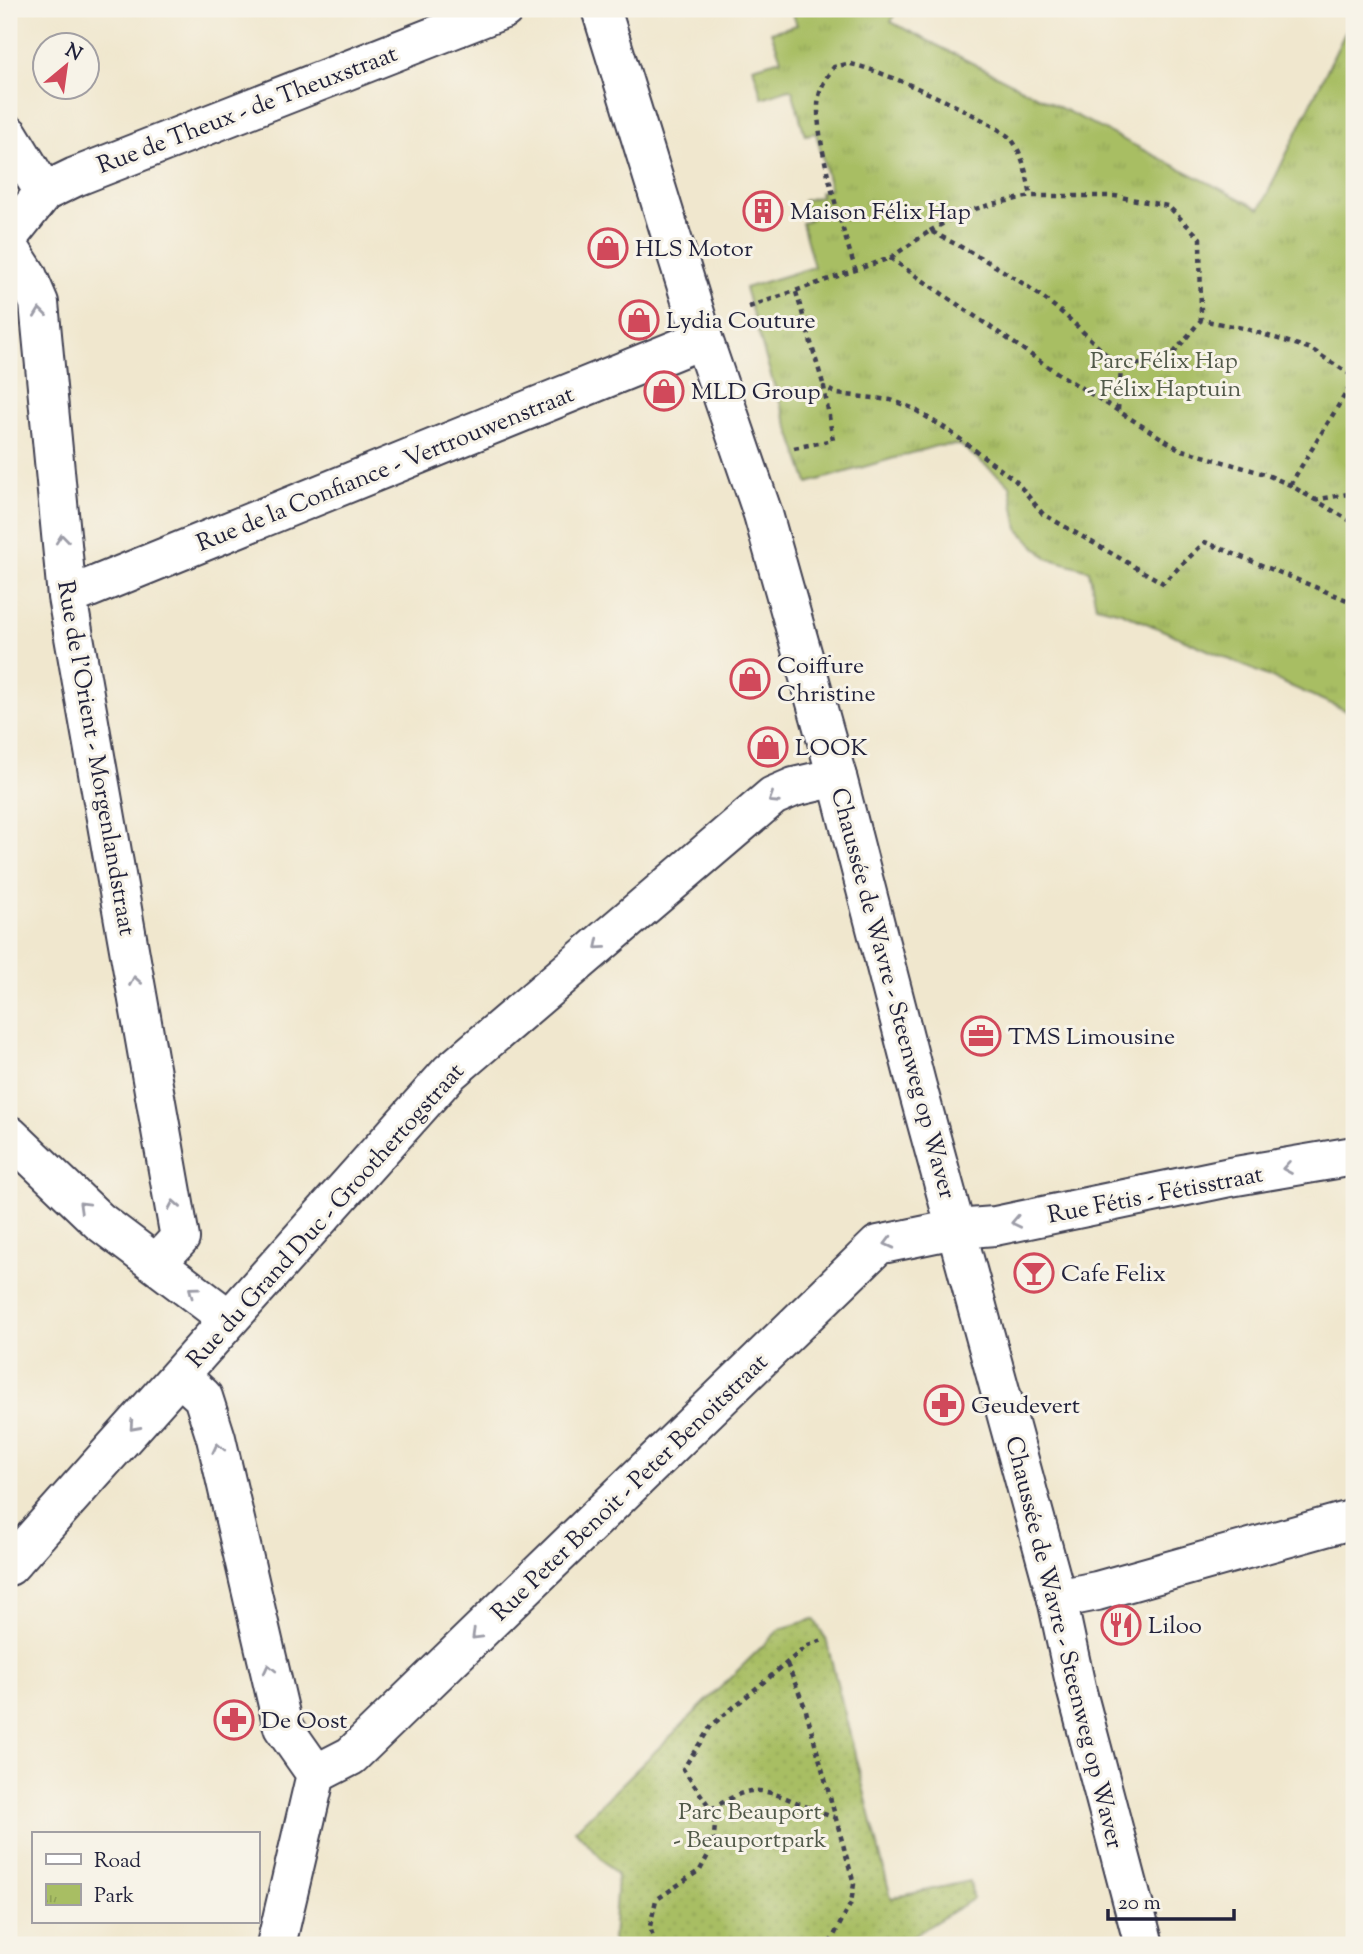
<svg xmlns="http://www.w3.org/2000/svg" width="1363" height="1954" viewBox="0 0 1363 1954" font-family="'Sorts Mill Goudy',serif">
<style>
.grass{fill:url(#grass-dots);stroke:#65704f;stroke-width:2}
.park{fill:url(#park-tufts);stroke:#65704f;stroke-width:2}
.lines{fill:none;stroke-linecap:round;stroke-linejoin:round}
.minor-casing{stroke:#414051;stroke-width:42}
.tertiary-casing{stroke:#414051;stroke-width:42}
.path{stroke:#414051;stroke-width:4.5;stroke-dasharray:5 5;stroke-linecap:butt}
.minor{stroke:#fff;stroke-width:38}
.tertiary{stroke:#fff;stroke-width:38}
.oneway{stroke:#9c9ca7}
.labels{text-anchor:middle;stroke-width:6;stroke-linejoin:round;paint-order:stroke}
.street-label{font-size:24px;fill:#22223b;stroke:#f7f3e8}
.poi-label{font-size:24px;fill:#22223b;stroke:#f7f3e8;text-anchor:start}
.park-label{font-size:24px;fill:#515949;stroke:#f7f3e8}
</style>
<defs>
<pattern id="grass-dots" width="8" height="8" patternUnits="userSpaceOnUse" patternTransform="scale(1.75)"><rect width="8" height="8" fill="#a8be63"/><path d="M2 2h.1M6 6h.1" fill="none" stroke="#90a357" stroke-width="1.8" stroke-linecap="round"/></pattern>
<pattern id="park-tufts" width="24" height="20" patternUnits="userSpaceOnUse" patternTransform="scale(1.75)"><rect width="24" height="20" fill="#a8be63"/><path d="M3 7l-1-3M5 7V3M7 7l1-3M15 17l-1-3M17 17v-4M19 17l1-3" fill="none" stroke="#90a357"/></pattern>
</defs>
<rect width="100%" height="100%" fill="#f7f3e8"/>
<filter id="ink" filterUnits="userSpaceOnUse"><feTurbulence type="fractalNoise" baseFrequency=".0143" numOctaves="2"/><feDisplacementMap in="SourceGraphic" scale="14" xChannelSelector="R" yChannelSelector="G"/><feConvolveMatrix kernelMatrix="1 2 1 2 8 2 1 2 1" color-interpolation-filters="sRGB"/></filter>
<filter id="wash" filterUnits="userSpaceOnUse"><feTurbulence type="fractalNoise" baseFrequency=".00686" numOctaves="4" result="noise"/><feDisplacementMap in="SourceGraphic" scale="28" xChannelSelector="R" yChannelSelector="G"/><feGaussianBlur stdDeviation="1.57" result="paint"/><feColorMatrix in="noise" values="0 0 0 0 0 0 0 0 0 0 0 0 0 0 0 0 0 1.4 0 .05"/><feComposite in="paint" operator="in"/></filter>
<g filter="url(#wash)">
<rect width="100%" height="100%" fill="#f0e7ce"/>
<path class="grass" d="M 814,1619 L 826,1639 L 891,1898 L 970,1881 L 973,1899 L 898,1945 L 617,1945 L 613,1941 L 617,1875 L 575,1830 L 780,1629 Z"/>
<path class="park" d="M 791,9 L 897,9 L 891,22 L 1260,209 L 1354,14 L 1354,714 L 1121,612 L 1096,606 L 1089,570 L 1047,558 L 1018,529 L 1010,485 L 960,445 L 936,446 L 808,483 L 772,379 L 745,288 L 814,267 L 802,223 L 809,221 L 803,201 L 821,196 L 820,192 L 830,188 L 816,133 L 805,135 L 792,90 L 789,89 L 762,98 L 753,67 L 781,59 L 771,32 L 797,25 Z"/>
</g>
<g filter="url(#ink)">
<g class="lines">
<g class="minor-casing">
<path id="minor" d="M 9,135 L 44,192
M 9,236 L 44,192 L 75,177 L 504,9
M 9,247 L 27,275 L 39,303 L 67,597 L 180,1238 L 156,1264
M 67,597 L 703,339
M 9,1135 L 99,1221 L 229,1319
M 180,1376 L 203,1397 L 216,1438 L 283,1727 L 316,1774
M 9,1566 L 450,1072 L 773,796 L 794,787 L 837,777
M 1057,1599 L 1097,1591 L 1354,1519
M 316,1774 L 351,1756 L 878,1245 L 955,1229 L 995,1226 L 1230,1177 L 1354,1156
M 276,1945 L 316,1774"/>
</g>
<g class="tertiary-casing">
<path id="tertiary" d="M 601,9 L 703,339 L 763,514 L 837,777 L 916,1083 L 1057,1599 L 1077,1692 L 1144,1945"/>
</g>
<path class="path" d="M 930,231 L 961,213 L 993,204 L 1031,196 L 1115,196 L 1168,206 L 1200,238 L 1201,320 L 1243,328 L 1311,349 L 1354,377
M 890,258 L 1056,372 L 1179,449 L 1265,474 L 1290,485 L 1354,523
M 856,271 C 843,231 812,134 819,96 C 822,84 827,76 834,67 C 839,66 845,64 850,64 C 876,67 996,121 1012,140 C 1024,156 1027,178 1031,196
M 796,292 L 824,387
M 749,307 L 890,258 L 930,231 C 978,255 1027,282 1067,317 C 1086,334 1103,352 1121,369 L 1172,355 L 1201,320
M 1118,410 L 1121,369
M 794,448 L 833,440 L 824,387 L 837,394 L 891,400 L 912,408 L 948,430 L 1015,480 L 1043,514 L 1163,583 L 1205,542 L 1354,603
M 1290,485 L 1354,380
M 1314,500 L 1354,493
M 787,1664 L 805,1707 L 854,1884 L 851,1903 L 829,1945
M 711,1809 C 724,1802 737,1793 751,1791 C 776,1788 809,1811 834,1817
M 655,1945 L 650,1926 L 656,1900 L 700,1870 L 713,1846 L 715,1825 L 711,1809 L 683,1769 L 711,1726 L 808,1645 L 826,1639"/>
<use href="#minor" class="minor"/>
<use href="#tertiary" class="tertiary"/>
</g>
<defs><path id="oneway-chevron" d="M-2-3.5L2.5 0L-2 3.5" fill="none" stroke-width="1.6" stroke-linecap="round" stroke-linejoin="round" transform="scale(1.75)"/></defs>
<g class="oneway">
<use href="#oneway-chevron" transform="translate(40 313) rotate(-97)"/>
<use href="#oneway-chevron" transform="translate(62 539) rotate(-96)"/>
<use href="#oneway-chevron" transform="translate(773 799) rotate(147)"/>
<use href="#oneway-chevron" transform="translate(599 945) rotate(140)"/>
<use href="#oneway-chevron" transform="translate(135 981) rotate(-100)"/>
<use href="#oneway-chevron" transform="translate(1287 1168) rotate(170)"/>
<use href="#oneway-chevron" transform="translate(174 1205) rotate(-100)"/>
<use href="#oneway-chevron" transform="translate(83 1206) rotate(-136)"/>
<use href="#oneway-chevron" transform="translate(1016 1222) rotate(168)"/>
<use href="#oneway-chevron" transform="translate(889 1243) rotate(166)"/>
<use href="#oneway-chevron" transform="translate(193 1291) rotate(-143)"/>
<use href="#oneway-chevron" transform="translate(134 1426) rotate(132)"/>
<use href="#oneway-chevron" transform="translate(218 1448) rotate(-103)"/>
<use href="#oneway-chevron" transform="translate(476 1635) rotate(136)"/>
<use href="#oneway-chevron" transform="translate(269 1669) rotate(-103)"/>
</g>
</g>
<defs>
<g id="building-ring" transform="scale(2.0125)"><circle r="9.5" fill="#f7f3e8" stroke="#d1495b" stroke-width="1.5"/><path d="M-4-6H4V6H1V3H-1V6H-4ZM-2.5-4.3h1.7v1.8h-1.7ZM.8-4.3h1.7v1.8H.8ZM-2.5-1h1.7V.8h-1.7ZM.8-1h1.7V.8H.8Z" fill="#d1495b"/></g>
<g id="shop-ring" transform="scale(2.0125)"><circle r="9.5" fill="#f7f3e8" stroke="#d1495b" stroke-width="1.5"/><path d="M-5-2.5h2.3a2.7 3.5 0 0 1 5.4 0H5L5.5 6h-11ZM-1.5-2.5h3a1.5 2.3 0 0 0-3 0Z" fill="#d1495b"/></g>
<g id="office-ring" transform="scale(2.0125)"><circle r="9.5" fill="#f7f3e8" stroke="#d1495b" stroke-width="1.5"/><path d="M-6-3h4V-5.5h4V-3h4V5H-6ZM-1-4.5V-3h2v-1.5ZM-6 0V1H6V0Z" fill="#d1495b"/></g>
<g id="bar-ring" transform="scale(2.0125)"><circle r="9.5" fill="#f7f3e8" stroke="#d1495b" stroke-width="1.5"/><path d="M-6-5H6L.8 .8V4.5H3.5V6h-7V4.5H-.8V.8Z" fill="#d1495b"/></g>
<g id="pharmacy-ring" transform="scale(2.0125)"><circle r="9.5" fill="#f7f3e8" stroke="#d1495b" stroke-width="1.5"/><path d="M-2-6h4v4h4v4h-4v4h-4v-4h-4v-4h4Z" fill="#d1495b"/></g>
<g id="restaurant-ring" transform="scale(2.0125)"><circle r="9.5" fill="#f7f3e8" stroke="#d1495b" stroke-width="1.5"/><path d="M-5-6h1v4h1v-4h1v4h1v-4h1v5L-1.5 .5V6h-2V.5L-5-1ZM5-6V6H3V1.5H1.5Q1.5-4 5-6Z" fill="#d1495b"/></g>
</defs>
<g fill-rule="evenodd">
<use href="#building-ring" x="763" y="211"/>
<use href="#shop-ring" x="608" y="248"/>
<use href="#shop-ring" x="639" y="320"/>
<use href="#shop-ring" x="664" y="391"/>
<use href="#shop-ring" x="750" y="679"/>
<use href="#shop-ring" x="768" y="747"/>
<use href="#office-ring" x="981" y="1036"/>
<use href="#bar-ring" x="1034" y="1273"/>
<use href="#pharmacy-ring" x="944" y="1405"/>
<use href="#restaurant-ring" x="1121" y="1625"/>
<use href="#pharmacy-ring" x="234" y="1720"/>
</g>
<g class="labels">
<g class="street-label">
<text transform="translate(247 109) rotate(-21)" y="8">Rue de Theux - de Theuxstraat</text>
<text transform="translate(385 468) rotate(-22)" y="8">Rue de la Confiance - Vertrouwenstraat</text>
<text transform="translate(97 758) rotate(80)" y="8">Rue de l'Orient - Morgenlandstraat</text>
<text transform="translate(894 993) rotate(75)" y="8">Chaussée de Wavre - Steenweg op Waver</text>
<text transform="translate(1155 1194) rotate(-11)" y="8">Rue Fétis - Fétisstraat</text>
<text transform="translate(325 1215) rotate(-48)" y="8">Rue du Grand Duc - Groothertogstraat</text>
<text transform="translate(629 1487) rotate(-44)" y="8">Rue Peter Benoit - Peter Benoitstraat</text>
<text transform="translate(1065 1642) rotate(76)" y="8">Chaussée de Wavre - Steenweg op Waver</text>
</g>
<g class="poi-label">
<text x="790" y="219">Maison Félix Hap</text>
<text x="635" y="256">HLS Motor</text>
<text x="666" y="328">Lydia Couture</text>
<text x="691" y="399">MLD Group</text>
<text x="777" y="673">Coiffure<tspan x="777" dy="28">Christine</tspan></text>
<text x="795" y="755">LOOK</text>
<text x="1008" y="1044">TMS Limousine</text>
<text x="1061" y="1281">Cafe Felix</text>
<text x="971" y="1413">Geudevert</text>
<text x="1148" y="1633">Liloo</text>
<text x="261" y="1728">De Oost</text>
</g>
<g class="park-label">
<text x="1164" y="368">Parc Félix Hap<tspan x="1164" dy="28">- Félix Haptuin</tspan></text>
<text x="750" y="1819">Parc Beauport<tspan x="750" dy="28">- Beauportpark</tspan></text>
</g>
</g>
<rect width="1363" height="1954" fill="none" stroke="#f7f3e8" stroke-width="35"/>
<rect x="32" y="1832" width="228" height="91" fill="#f7f3e8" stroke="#a29fa3" stroke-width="2"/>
<rect x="46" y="1854" width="35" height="10" fill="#ffffff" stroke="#a29fa3" stroke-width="2"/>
<text x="94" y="1867" font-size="21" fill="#22223b">Road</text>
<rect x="46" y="1884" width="35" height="21" fill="url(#park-tufts)" stroke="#a29fa3" stroke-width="2"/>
<text x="94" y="1902" font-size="21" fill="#22223b">Park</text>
<g transform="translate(66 66) rotate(29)"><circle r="33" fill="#f7f3e8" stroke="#a29fa3" stroke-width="2"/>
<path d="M0-5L12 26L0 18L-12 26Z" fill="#d1495b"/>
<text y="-10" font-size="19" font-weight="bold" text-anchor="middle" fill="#22223b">N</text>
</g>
<path d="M1108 1909v10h126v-10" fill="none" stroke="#22223b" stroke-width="3.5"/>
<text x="1118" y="1909" font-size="21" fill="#22223b" stroke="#f7f3e8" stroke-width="5" paint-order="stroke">20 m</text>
</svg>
